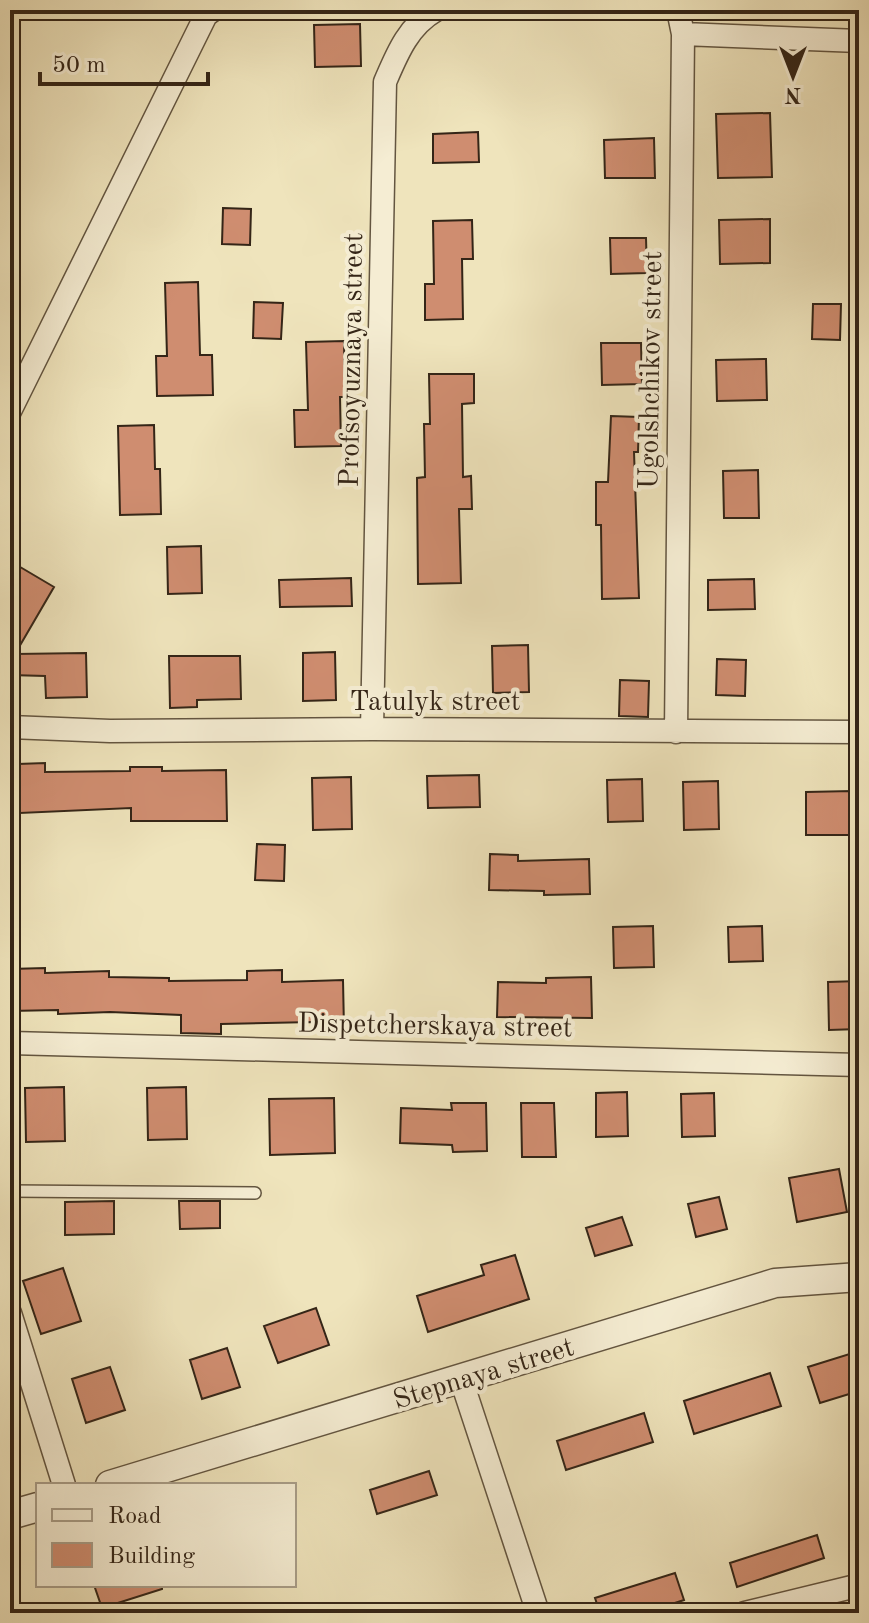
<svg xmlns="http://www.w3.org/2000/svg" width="869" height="1623" viewBox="0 0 869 1623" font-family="'Old Standard TT',serif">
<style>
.building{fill:#cf8d70;stroke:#342517;stroke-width:2}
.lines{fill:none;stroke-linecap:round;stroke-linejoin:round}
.service-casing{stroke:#635540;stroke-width:14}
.minor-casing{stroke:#635540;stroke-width:25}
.tertiary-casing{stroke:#635540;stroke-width:31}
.service{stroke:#f5edd3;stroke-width:11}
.minor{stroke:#f5edd3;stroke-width:22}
.tertiary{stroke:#f5edd3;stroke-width:28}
.labels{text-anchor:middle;stroke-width:8;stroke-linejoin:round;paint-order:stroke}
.street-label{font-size:28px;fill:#342517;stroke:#f5edd3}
</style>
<rect width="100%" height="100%" fill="#efe4bc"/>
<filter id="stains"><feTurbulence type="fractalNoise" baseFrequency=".0025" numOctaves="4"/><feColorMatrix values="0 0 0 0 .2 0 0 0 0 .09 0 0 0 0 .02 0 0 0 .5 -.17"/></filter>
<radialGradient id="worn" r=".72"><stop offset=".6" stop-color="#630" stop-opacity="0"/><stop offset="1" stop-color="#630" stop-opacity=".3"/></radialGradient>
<path class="building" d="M 360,24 L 361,66 L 315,67 L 314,25 Z
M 770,113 L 772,177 L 718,178 L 716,114 Z
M 478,132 L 479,162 L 433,163 L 433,134 Z
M 654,138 L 655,178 L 605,178 L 604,140 Z
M 223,208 L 251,209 L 250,245 L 222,244 Z
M 770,219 L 770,263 L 720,264 L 719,220 Z
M 472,220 L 473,259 L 462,259 L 463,319 L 425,320 L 425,284 L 434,284 L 433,221 Z
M 610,238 L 646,238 L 647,273 L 611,274 Z
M 198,282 L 200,355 L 212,355 L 213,395 L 157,396 L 156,356 L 167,356 L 165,283 Z
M 254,302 L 283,303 L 281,339 L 253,338 Z
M 813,304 L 841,304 L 840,340 L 812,339 Z
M 344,341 L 345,397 L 340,397 L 341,446 L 295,447 L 294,410 L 308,410 L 306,342 Z
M 601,343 L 641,343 L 642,384 L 602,385 Z
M 766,359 L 767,400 L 717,401 L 716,360 Z
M 429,374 L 474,374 L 474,403 L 462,404 L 463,477 L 471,476 L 472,509 L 459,509 L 461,583 L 418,584 L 417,478 L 425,477 L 424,424 L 430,424 Z
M 611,416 L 639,417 L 638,452 L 634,452 L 639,598 L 602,599 L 601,525 L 596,525 L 596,482 L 608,482 Z
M 154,425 L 155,469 L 160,469 L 161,514 L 120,515 L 118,426 Z
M 758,470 L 759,518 L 724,518 L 723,471 Z
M 201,546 L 202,593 L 168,594 L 167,547 Z
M 10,561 L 54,587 L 15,654 L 86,653 L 87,697 L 46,698 L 45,676 L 10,675 Z
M 351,578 L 352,606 L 280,607 L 279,580 Z
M 754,579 L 755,609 L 708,610 L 708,580 Z
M 528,645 L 529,692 L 493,693 L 492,646 Z
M 335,652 L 336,700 L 303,701 L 303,653 Z
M 169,656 L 240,656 L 241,699 L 197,700 L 197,707 L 170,708 Z
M 717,659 L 746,660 L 745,696 L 716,695 Z
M 620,680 L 649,681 L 648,717 L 619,716 Z
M 45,763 L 45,772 L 130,771 L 130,767 L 162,767 L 162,771 L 226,770 L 227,821 L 131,821 L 131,808 L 20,813 L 18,764 Z
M 479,775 L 480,807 L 428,808 L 427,776 Z
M 351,777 L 352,829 L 313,830 L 312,778 Z
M 642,779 L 643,821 L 608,822 L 607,780 Z
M 718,781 L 719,829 L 684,830 L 683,782 Z
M 852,791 L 853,835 L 806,835 L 806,792 Z
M 257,844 L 285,845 L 284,881 L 255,880 Z
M 490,854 L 518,855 L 518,861 L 589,859 L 590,894 L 544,895 L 544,891 L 489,890 Z
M 653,926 L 654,967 L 614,968 L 613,927 Z
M 762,926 L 763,961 L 729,962 L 728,927 Z
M 45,968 L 45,973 L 109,971 L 109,977 L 169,978 L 169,981 L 247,980 L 247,971 L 282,970 L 282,982 L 343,980 L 344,1029 L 313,1030 L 313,1022 L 221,1024 L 221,1034 L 181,1033 L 181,1015 L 110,1012 L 58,1014 L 58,1010 L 10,1011 L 10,969 Z
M 591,977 L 592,1018 L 497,1017 L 498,982 L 546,983 L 546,978 Z
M 859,981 L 859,1029 L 829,1030 L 828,982 Z
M 64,1087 L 65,1141 L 26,1142 L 25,1088 Z
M 186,1087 L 187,1139 L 148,1140 L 147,1088 Z
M 627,1092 L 628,1136 L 596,1137 L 596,1093 Z
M 714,1093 L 715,1136 L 682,1137 L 681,1094 Z
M 334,1098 L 335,1153 L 270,1155 L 269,1099 Z
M 451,1103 L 486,1103 L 487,1151 L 453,1152 L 452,1145 L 400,1143 L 401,1108 L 452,1110 Z
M 521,1103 L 554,1103 L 556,1157 L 522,1157 Z
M 839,1169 L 847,1212 L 797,1222 L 789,1178 Z
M 719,1197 L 727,1229 L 696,1237 L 688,1204 Z
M 114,1201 L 114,1234 L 65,1235 L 65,1202 Z
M 179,1201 L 220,1201 L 220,1228 L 180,1229 Z
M 622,1217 L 632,1245 L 595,1256 L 586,1228 Z
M 515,1255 L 529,1299 L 428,1332 L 417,1296 L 484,1275 L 481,1265 Z
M 63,1268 L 81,1321 L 41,1334 L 23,1281 Z
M 316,1308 L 329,1345 L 278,1363 L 264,1326 Z
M 227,1348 L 240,1387 L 202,1399 L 190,1360 Z
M 859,1351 L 859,1391 L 820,1403 L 808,1367 Z
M 110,1367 L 125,1410 L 86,1423 L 72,1379 Z
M 770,1373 L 781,1406 L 694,1434 L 684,1401 Z
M 644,1413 L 653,1442 L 566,1470 L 557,1441 Z
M 429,1471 L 437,1495 L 377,1514 L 370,1490 Z
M 817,1535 L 824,1558 L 737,1587 L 730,1563 Z
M 675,1573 L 684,1600 L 644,1613 L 600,1613 L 595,1598 Z
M 94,1585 L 162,1585 L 162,1589 L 102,1608 Z"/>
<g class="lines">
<g class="service-casing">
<path id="service" d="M 10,1191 L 255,1193"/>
</g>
<g class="minor-casing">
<path id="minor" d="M 683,34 L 859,41
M 10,411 L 206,15 L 213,10
M 10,727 L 110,731 L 372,729 L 859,732
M 372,729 L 385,82 C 397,54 408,26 436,10
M 676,732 L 683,34 L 678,10
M 10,1043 L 859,1065
M 10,1313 L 64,1485
M 461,1379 L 538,1613
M 745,1613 L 852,1587 L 859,1590"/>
</g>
<g class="tertiary-casing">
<path id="tertiary" d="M 110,1485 L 775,1283 L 859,1277
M 10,1515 L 38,1507"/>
</g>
<use href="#service" class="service"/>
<use href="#minor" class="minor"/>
<use href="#tertiary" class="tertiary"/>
</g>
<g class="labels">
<g class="street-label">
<text transform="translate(350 360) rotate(-89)" y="10">Profsoyuznaya street</text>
<text transform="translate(649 370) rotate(-89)" y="10">Ugolshchikov street</text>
<text x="435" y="710">Tatulyk street</text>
<text transform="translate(435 1024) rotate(1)" y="10">Dispetcherskaya street</text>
<text transform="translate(483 1372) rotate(-17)" y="10">Stepnaya street</text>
</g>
</g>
<rect width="869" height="1623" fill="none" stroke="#efe4bc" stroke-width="40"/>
<rect x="12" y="12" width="845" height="1599" fill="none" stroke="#342517" stroke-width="4"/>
<rect x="20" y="20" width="829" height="1583" fill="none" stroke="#342517" stroke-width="2"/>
<rect x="36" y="1483" width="260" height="104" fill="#f5edd3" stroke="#a89d88" stroke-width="2"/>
<rect x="52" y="1509" width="40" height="12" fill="#f5edd3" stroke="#a89d88" stroke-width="2"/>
<text x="108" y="1523" font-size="24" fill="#342517">Road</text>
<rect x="52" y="1543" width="40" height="24" fill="#cf8d70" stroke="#a89d88" stroke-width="2"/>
<text x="108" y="1563" font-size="24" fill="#342517">Building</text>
<g transform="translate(793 76) rotate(180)" stroke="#f5edd3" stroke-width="6" paint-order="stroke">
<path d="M0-6L14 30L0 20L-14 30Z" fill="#342517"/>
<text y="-12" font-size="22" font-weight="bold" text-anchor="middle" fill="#342517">N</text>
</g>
<path d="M40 72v12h168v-12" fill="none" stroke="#342517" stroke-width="4"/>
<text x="52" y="72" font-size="24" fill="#342517" stroke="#f5edd3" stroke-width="6" paint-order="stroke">50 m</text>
<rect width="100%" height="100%" filter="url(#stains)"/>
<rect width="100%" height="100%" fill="url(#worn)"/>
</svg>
